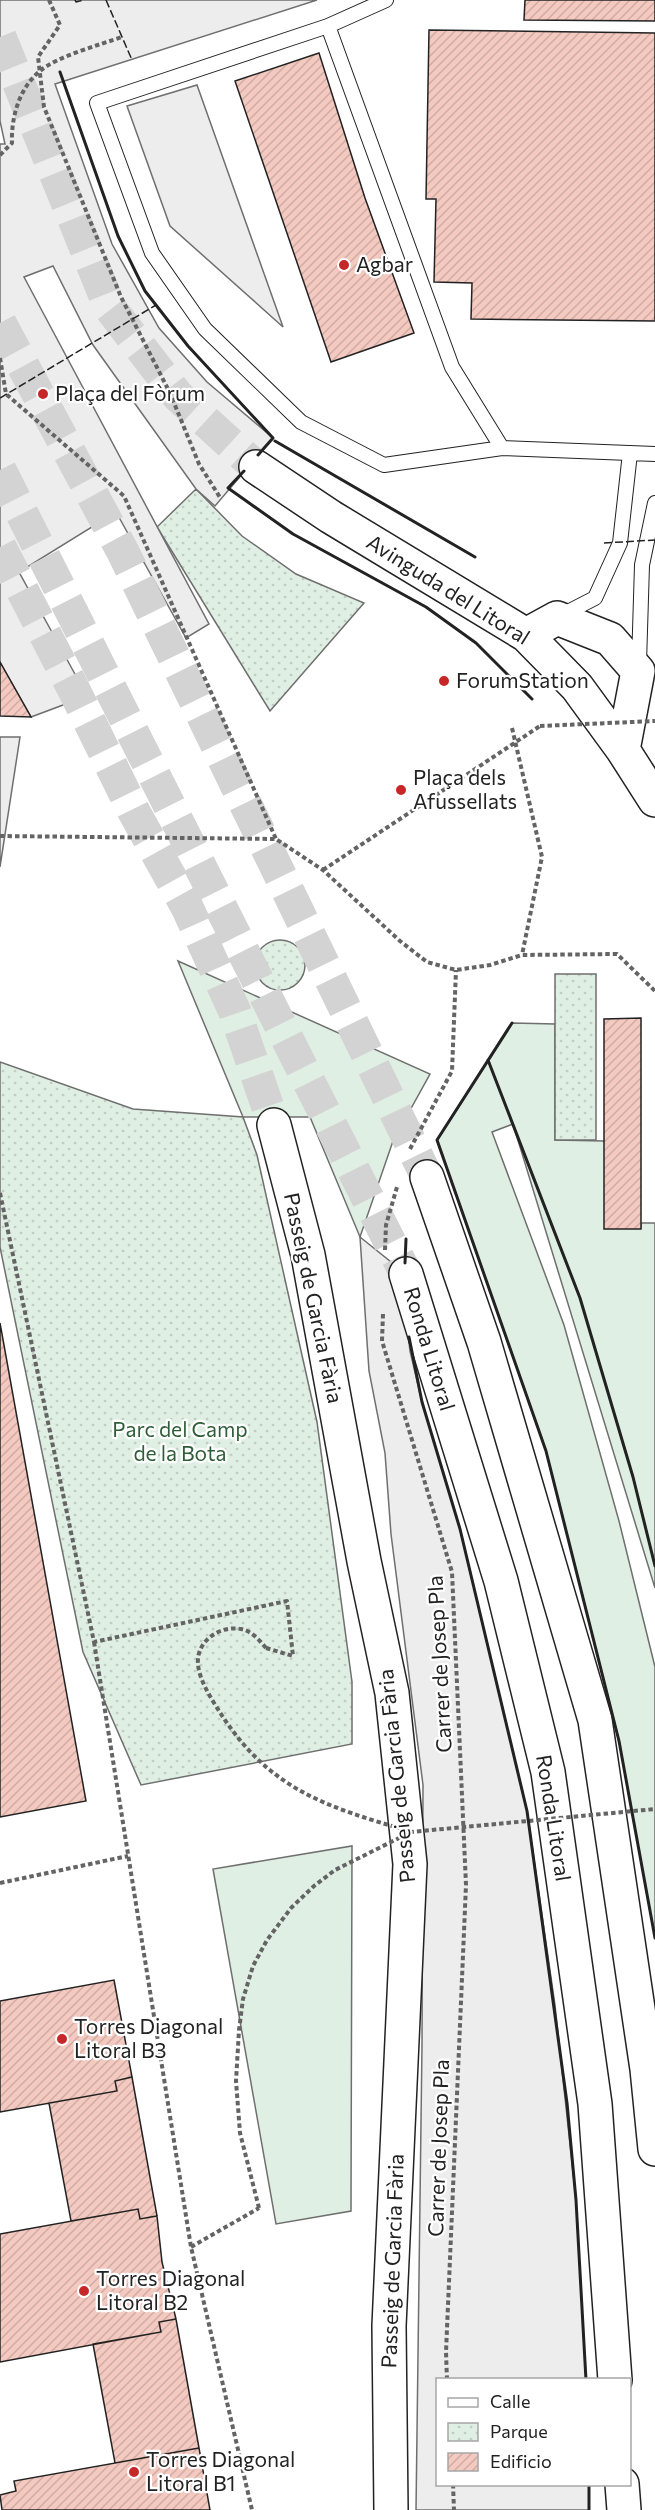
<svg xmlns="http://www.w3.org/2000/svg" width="655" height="2510" viewBox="0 0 655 2510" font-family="Commissioner,sans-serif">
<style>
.grass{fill:#e0efe3;stroke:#6f6f6f;stroke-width:1.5}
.park{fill:url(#park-dots);stroke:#6f6f6f;stroke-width:1.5}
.parking{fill:#ededed;stroke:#6f6f6f;stroke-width:1.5}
.building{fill:url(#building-hatch);stroke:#222;stroke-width:1.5}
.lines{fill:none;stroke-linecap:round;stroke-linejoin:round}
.secondary-tunnel{stroke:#d3d3d3;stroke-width:33;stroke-dasharray:33 16;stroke-linecap:butt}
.highway-tunnel{stroke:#d3d3d3;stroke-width:33;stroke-dasharray:33 16;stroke-linecap:butt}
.lane-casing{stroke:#222;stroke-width:16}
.secondary-casing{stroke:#222;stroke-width:36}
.highway-casing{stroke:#222;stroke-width:36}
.path{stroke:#646464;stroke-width:4;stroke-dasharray:4.5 3;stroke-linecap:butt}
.lane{stroke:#fff;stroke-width:14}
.secondary{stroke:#fff;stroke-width:33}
.highway{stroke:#fff;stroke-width:33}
.path-bridge{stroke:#646464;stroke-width:4;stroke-dasharray:4.5 3;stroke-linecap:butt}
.fence{stroke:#222;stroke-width:1.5;stroke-dasharray:8 3;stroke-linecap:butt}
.wall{stroke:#222;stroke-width:3}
.poi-dot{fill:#c62828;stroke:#fff;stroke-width:2}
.labels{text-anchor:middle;stroke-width:4.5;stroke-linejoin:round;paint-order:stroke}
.poi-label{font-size:21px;fill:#222;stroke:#fff;text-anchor:start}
.street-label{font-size:21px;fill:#222;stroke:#fff}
.park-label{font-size:21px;fill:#2f5e38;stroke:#fff}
</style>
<defs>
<pattern id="park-dots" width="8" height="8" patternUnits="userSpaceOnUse" patternTransform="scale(1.5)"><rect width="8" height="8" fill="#e0efe3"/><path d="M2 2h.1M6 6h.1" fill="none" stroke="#c0cdc2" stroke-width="1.8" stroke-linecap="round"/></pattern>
<pattern id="building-hatch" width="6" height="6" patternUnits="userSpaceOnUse" patternTransform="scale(1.5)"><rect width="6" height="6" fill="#f3c9c0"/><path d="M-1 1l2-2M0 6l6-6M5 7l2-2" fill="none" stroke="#d0aca5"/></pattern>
</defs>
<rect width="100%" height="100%" fill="#fff"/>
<path class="grass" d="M 178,961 L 430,1074 L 393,1141 L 360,1237 L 310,1117 L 243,1117 Z
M 512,1023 L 555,1024 L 555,1140 L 604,1141 L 641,1228 L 641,1223 L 655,1223 L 655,1588 L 513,1124 L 492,1132 L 564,1325 L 619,1521 L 655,1667 L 655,1938 L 619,1741 L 546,1451 L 437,1140 Z
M 352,1846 L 351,2211 L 276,2224 L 213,1869 Z"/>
<path class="park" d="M 196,489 L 242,536 L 296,574 L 364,603 L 270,711 L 157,527 Z
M255 965a25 25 0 1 1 50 0a25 25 0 1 1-50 0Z
M 555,974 L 596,974 L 596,1140 L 555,1140 Z
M 0,1062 L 133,1109 L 243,1117 L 257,1155 L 317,1422 L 352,1682 L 352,1744 L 141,1785 L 83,1652 L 0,1247 Z"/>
<path class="parking" d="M 0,0 L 317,0 L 55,84 L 112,244 L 159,328 L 207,382 L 273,438 L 215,506 L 196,489 L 93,345 L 53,266 L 24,277 L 209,624 L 186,638 L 116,512 L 19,572 L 87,696 L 31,717 L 0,662 L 0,144 L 5,144 L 0,121 Z
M 197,85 L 283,327 L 170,226 L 127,106 Z
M 0,737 L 20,737 L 0,867 Z
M 360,1237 L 406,1274 L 404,1299 L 410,1351 L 422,1402 L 460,1529 L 527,1811 L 555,2005 L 576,2200 L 586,2379 L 438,2380 L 438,2484 L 589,2485 L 589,2510 L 416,2510 L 422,2045 L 423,1785 L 391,1534 L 385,1453 L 369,1371 Z"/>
<path class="building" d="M 525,0 L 655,0 L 655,21 L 524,20 Z
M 429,30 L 655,33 L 655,321 L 471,319 L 472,283 L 434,282 L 436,199 L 426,199 Z
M 319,53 L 365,198 L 414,333 L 331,362 L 235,81 Z
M 0,662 L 31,717 L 0,716 Z
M 641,1018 L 641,1229 L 604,1229 L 604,1019 Z
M 0,1323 L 86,1801 L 0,1817 Z
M 114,1980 L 132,2077 L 115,2081 L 117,2091 L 0,2112 L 0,2001 Z
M 132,2077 L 157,2216 L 140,2219 L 138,2209 L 71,2221 L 49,2103 L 117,2091 L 115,2081 Z
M 138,2209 L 140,2219 L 157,2216 L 162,2262 L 176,2319 L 159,2322 L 161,2332 L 0,2362 L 0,2234 Z
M 176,2319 L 199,2448 L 115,2463 L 93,2344 L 161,2332 L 159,2322 Z
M 199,2448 L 210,2510 L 2,2510 L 0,2495 L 16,2491 L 14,2481 Z"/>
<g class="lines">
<path class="secondary-tunnel" d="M 0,37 L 110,308 L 178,396 L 256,467
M 0,547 L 74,690 L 133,810 L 187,907 L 235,1012 L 274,1125"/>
<path class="highway-tunnel" d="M 0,323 L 123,552 L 427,1177
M 0,470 L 406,1274"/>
<g class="lane-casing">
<path id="lane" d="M 328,26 L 386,0
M 502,448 L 452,367 L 328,26 L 97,103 L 152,253 L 205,329 L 301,422 L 384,465 L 502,448 L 655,454
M 560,616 L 595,598 L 620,543 L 630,453
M 639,663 L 642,565 L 655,503"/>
</g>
<g class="secondary-casing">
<path id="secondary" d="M 256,467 L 331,517 L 526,635 L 577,687 L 623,750 L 655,800
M 526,635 L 557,618 L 610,639 L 638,671 L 623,750
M 274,1125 L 308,1255 L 364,1561 L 392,1693 L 410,1864 L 389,2326 L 391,2510"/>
</g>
<g class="highway-casing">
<path id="highway" d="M 427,1177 L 484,1342 L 595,1720 L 647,2069 L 655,2149
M 406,1274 L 501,1581 L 548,1772 L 595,2104 L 615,2380
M 622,2484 L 624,2510"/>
</g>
<path class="path" d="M 49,0 L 60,25 L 38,57 L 44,107 L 121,297 L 170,393 L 199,464 L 221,499
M 0,155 L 12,143 C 11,118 19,88 40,71 C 58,56 99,45 122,37
M 0,358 L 6,394 L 124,496 L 276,839
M 512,728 L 542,857 L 522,955
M 0,836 L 276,839 L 323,870 L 400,941 L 427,962 L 456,970 L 490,965 L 522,955 L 617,954 L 655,991
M 323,870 L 540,726
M 410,1149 L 452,1071 L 456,970
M 0,1193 L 94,1642 L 287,1601 L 293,1656 L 266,1648
M 385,1250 L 386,1225 L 397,1187
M 383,1314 L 382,1341 L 452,1572 L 466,1885 L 446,2352 L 447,2380
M 94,1642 L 191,2247 L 252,2510
M 0,1883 L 128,1856
M 191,2247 L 259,2208
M 453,2484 L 454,2510"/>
<use href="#lane" class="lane"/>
<use href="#secondary" class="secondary"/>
<use href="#highway" class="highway"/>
<path class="path-bridge" d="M 540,726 L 655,721
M 266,1648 C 259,1640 252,1631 241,1629 C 220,1625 196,1641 198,1664 C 199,1680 212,1700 221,1714 C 270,1790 327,1807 409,1831
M 259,2208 L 240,2133 L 236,2081 L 239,2030 L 243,1999 L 253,1966 L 267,1940 L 291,1908 L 314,1886 L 335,1870 L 411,1832 L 655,1809"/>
<path class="fence" d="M 75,0 L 76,2 L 84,0
M 106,0 L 132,60
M 0,398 L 156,305
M 604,543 L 655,540"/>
<path class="wall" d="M 60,72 L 118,236 L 145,291 L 188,346 L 273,438 L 258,455
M 275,441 L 475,557
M 244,471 L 228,488 L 293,534 L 426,607 L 476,643 L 532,699
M 512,1023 L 437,1140 L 546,1451 L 619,1741 L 655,1938
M 488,1060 L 580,1298 L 633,1477 L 655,1566
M 405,1263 L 406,1239
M 409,1337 L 422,1402 L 460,1529 L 527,1811 L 567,2103 L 576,2200 L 586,2380
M 589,2484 L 589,2510"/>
</g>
<g class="poi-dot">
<circle cx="344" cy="265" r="6"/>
<circle cx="43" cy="394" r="6"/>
<circle cx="444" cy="681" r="6"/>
<circle cx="401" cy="790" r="6"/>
<circle cx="62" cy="2039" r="6"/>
<circle cx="84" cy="2291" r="6"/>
<circle cx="134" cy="2472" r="6"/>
</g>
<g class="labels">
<g class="poi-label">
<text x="356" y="272">Agbar</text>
<text x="55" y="401">Plaça del Fòrum</text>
<text x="456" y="688">ForumStation</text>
<text x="413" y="785">Plaça dels<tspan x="413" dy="24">Afussellats</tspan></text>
<text x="74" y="2034">Torres Diagonal<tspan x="74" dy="24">Litoral B3</tspan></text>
<text x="96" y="2286">Torres Diagonal<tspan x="96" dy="24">Litoral B2</tspan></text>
<text x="146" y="2467">Torres Diagonal<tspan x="146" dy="24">Litoral B1</tspan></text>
</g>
<g class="street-label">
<text transform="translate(448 590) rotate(32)" y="7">Avinguda del Litoral</text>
<text transform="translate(313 1298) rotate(78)" y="7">Passeig de Garcia Fària</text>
<text transform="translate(429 1349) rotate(73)" y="7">Ronda Litoral</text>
<text transform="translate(440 1664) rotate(-93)" y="7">Carrer de Josep Pla</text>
<text transform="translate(397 1776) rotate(-96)" y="7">Passeig de Garcia Fària</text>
<text transform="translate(553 1818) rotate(81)" y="7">Ronda Litoral</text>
<text transform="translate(439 2148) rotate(-88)" y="7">Carrer de Josep Pla</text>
<text transform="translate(393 2261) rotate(-88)" y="7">Passeig de Garcia Fària</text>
</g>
<g class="park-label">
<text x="180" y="1437">Parc del Camp<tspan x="180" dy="24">de la Bota</tspan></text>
</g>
</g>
<rect x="436" y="2378" width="195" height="108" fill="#ffffff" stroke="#a7a7a7" stroke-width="1.5"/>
<rect x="448" y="2398" width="30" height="9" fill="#ffffff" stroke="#a7a7a7" stroke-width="1.5"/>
<text x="490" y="2408" font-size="18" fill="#222222">Calle</text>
<rect x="448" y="2423" width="30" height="18" fill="url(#park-dots)" stroke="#a7a7a7" stroke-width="1.5"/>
<text x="490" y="2438" font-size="18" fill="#222222">Parque</text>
<rect x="448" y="2453" width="30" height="18" fill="url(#building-hatch)" stroke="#a7a7a7" stroke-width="1.5"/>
<text x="490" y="2468" font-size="18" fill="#222222">Edificio</text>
</svg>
